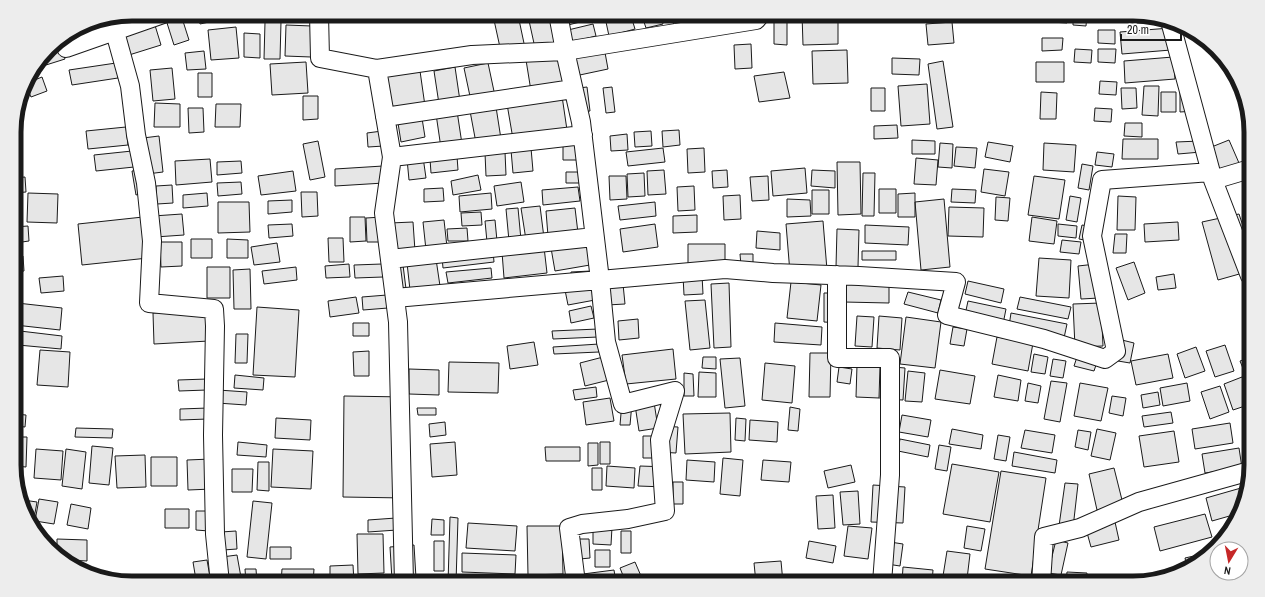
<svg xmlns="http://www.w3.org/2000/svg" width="1265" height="597" viewBox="0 0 1265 597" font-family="'Archivo Narrow',sans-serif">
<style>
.building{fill:#e6e6e6;stroke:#1a1a1a}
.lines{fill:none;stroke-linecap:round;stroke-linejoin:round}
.minor-casing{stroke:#1a1a1a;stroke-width:20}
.minor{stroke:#fff;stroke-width:18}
.rim{fill:none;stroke:#1a1a1a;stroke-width:5}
</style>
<rect width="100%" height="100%" fill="#fff"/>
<path class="building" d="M 198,14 L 217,14 L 218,20 L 200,24 Z
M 250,14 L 276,14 L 276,16 L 250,17 Z
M 279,14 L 312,14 L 312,18 L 280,19 Z
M 536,14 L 553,14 L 559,43 L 535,48 L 528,16 Z
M 590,14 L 592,19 L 568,25 L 565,15 Z
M 598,14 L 620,14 L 620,15 L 600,20 Z
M 660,14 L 663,24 L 646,28 L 643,19 Z
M 671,14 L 694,14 L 696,21 L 674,26 Z
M 802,14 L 838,14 L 838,44 L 803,45 Z
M 904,14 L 913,14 L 914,22 L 904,22 Z
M 955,14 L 970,14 L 971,19 L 955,20 Z
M 1051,14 L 1067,14 L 1067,23 L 1051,22 Z
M 1073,14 L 1087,14 L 1086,26 L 1073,25 Z
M 1109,14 L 1133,14 L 1140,15 L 1109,18 Z
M 518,15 L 525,48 L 501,52 L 494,20 Z
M 631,16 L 635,29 L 609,36 L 606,22 Z
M 182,18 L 189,40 L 174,45 L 167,23 Z
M 774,21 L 787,21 L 787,45 L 774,44 Z
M 154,22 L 161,45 L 129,55 L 122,32 Z
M 265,22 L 281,22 L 280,59 L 264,59 Z
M 952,22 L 954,43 L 928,45 L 926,24 Z
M 88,23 L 94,34 L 81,40 L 76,30 Z
M 593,24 L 596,36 L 572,42 L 568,30 Z
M 286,25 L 312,26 L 311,57 L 285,56 Z
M 236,27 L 239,58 L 211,60 L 208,30 Z
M 1170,28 L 1171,50 L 1122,54 L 1120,32 Z
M 1098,30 L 1115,30 L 1115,44 L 1098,43 Z
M 244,33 L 260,34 L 260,58 L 244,57 Z
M 1042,38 L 1063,38 L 1062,50 L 1042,51 Z
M 59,40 L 65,59 L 46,65 L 43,57 L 54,43 Z
M 751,44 L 752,68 L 735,69 L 734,45 Z
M 604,47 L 608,69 L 575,76 L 570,54 Z
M 1075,49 L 1092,50 L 1091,63 L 1074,62 Z
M 1098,49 L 1116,49 L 1115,63 L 1098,62 Z
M 847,50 L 848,83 L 813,84 L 812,51 Z
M 204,51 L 206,69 L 187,70 L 185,53 Z
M 559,55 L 564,86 L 531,91 L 526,60 Z
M 1173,57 L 1175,79 L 1125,83 L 1124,61 Z
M 892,58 L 920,59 L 919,75 L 892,74 Z
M 943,61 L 953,127 L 937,129 L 928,64 Z
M 306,62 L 308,93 L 272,95 L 270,64 Z
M 1036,62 L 1064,62 L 1064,82 L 1036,82 Z
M 116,63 L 118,78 L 72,85 L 69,70 Z
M 488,63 L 495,96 L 471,101 L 464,68 Z
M 455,67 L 460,101 L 439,104 L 434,71 Z
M 172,68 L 175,99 L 153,101 L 150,70 Z
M 420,71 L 425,106 L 389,111 L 384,75 Z
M 784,72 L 790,98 L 759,102 L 754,76 Z
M 198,73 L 212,73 L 212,97 L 198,97 Z
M 42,77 L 47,91 L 31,97 L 25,84 Z
M 1100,81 L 1117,82 L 1116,95 L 1099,94 Z
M 927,84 L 930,124 L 901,126 L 898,86 Z
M 1144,86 L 1159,86 L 1158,116 L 1142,115 Z
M 587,87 L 590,111 L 581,112 L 579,88 Z
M 612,87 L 615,112 L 606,113 L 603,88 Z
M 871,88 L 885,88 L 885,111 L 871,111 Z
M 1121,88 L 1136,88 L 1137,108 L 1122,109 Z
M 1195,91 L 1195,111 L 1180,112 L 1180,92 Z
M 1041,92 L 1057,93 L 1056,119 L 1040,119 Z
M 1161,92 L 1176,92 L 1176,112 L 1161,112 Z
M 303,96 L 318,96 L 318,119 L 303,120 Z
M 562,96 L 567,130 L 513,139 L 507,104 Z
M 155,103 L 180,104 L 180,127 L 154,127 Z
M 216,104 L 241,104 L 240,127 L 215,127 Z
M 496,107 L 501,139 L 476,143 L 470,111 Z
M 188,108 L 203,108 L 204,132 L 189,133 Z
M 1095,108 L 1112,109 L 1111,122 L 1094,121 Z
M 457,111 L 462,144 L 441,148 L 436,114 Z
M 421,112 L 425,137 L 401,142 L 398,123 Z
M 1125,123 L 1142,123 L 1142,137 L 1124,136 Z
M 897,125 L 898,138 L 874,139 L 874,126 Z
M 126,127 L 128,145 L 88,149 L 86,131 Z
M 679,130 L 680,145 L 663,147 L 662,131 Z
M 382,131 L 384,146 L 368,147 L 367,133 Z
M 651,131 L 652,146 L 635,147 L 634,132 Z
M 627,134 L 628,150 L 611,151 L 610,136 Z
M 159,136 L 163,172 L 147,174 L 143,138 Z
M 1123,139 L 1158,139 L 1158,159 L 1122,159 Z
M 912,140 L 935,141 L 935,154 L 912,154 Z
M 1229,140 L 1239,163 L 1219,171 L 1209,148 Z
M 318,141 L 325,177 L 310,180 L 303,144 Z
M 1200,141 L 1201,152 L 1178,154 L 1176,142 Z
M 988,142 L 1013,146 L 1010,162 L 985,157 Z
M 940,143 L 953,144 L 952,168 L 938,167 Z
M 1044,143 L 1076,145 L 1074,172 L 1043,170 Z
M 563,145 L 580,145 L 580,160 L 563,160 Z
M 956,147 L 977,148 L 975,168 L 954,166 Z
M 531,148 L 533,171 L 513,173 L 511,150 Z
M 663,148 L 665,162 L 628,166 L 626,152 Z
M 704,148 L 705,172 L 688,173 L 687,149 Z
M 132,151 L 134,167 L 96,171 L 94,155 Z
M 505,152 L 506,175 L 486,176 L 485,153 Z
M 1097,152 L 1114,154 L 1112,167 L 1095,165 Z
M 457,156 L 458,170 L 431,173 L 430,159 Z
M 423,157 L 426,178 L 409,180 L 407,159 Z
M 916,158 L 938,160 L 936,185 L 914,184 Z
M 210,159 L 212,182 L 176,185 L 175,161 Z
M 241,161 L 242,173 L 217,175 L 217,162 Z
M 837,162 L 860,162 L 861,214 L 838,215 Z
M 1082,164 L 1093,166 L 1089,190 L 1078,188 Z
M 383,166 L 384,183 L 335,186 L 335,169 Z
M 805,168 L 807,193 L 773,196 L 771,171 Z
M 984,169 L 1009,172 L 1005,196 L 981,192 Z
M 140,170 L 143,193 L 136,195 L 132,171 Z
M 664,170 L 666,194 L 648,195 L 647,171 Z
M 727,170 L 728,187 L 713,188 L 712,171 Z
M 812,170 L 835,171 L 835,188 L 811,186 Z
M 293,171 L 296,191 L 261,195 L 258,176 Z
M 566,172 L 582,172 L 582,183 L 566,183 Z
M 644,173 L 645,196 L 628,197 L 627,174 Z
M 863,173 L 875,173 L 874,216 L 862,216 Z
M 478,175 L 481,190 L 453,195 L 451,181 Z
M 609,176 L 626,176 L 627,199 L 610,200 Z
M 768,176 L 769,200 L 752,201 L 750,177 Z
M 1034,176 L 1065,180 L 1059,219 L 1028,215 Z
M 25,177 L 26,192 L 14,193 L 14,178 Z
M 241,182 L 242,194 L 218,196 L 217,183 Z
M 521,182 L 524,202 L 497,206 L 494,186 Z
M 172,185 L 173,203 L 157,204 L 156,186 Z
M 694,186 L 695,210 L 678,211 L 677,187 Z
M 578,187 L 580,201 L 543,205 L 542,190 Z
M 443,188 L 444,201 L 424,202 L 424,189 Z
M 879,189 L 896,189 L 896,213 L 879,213 Z
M 952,189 L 976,190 L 975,203 L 951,202 Z
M 812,190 L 829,190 L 829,214 L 812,214 Z
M 301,192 L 317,192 L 318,216 L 302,217 Z
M 28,193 L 58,194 L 57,223 L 27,222 Z
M 207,193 L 208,206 L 183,208 L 183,195 Z
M 491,193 L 492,209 L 460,212 L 459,196 Z
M 915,193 L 915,217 L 898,217 L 898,194 Z
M 740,195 L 741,219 L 724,220 L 723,196 Z
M 1070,196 L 1081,198 L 1077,222 L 1066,220 Z
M 1118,196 L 1136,197 L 1135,230 L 1117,230 Z
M 996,197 L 1010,198 L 1008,221 L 995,220 Z
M 787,199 L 810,200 L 811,216 L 787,217 Z
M 944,199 L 950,267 L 921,270 L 915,202 Z
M 292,200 L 292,212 L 268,214 L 268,201 Z
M 218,202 L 249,202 L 250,232 L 218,233 Z
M 655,202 L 656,216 L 620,220 L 618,206 Z
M 540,206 L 544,238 L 526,240 L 521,208 Z
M 949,207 L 984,208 L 983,237 L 948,236 Z
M 518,208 L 521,240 L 509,241 L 506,209 Z
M 575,208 L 578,233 L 548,236 L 546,211 Z
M 481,212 L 482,225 L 462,226 L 461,213 Z
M 182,214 L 184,235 L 155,237 L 153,216 Z
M 1239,214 L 1250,247 L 1250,271 L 1218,280 L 1202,222 Z
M 697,215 L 697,232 L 673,233 L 673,216 Z
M 143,217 L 148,258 L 82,265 L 78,224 Z
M 350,217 L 365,217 L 366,241 L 350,242 Z
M 382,217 L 383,242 L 367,242 L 366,218 Z
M 1032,217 L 1057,221 L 1054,244 L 1029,241 Z
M 444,220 L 447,247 L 426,250 L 423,222 Z
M 495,220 L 497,241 L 487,242 L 485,221 Z
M 823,221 L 827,270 L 790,273 L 786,224 Z
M 413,222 L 415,251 L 392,252 L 390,223 Z
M 1178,222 L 1179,240 L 1145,242 L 1144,224 Z
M 292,224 L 293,236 L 269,238 L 268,225 Z
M 655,224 L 658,247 L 623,252 L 620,229 Z
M 1058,224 L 1077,226 L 1076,238 L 1058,236 Z
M 865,225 L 909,227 L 908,245 L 865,243 Z
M 1082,225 L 1093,227 L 1090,241 L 1079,239 Z
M 28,226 L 29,241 L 15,243 L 14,227 Z
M 467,228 L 468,241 L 448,241 L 447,229 Z
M 837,229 L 859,230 L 858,267 L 836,267 Z
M 757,231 L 780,233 L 780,250 L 756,248 Z
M 1115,234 L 1127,234 L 1126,253 L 1113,253 Z
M 328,238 L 343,238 L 344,262 L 329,262 Z
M 191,239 L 212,239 L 212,258 L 191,258 Z
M 227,239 L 248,240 L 248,258 L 227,258 Z
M 1062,240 L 1081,242 L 1079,254 L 1060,252 Z
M 160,242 L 182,242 L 182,266 L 161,267 Z
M 586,242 L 590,265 L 555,271 L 551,248 Z
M 277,243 L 280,262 L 254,265 L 251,247 Z
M 688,244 L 725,244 L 725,266 L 688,266 Z
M 544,247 L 547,273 L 504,278 L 502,252 Z
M 493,251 L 494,262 L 443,268 L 442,257 Z
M 862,251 L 896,251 L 896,260 L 862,260 Z
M 740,254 L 753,254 L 753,266 L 741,266 Z
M 23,256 L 24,271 L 15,272 L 15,257 Z
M 1039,258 L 1071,260 L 1069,298 L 1036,296 Z
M 436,259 L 440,286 L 410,290 L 407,263 Z
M 1134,262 L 1145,293 L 1128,300 L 1116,268 Z
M 349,264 L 350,277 L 326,278 L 325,266 Z
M 382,264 L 383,277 L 355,278 L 354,265 Z
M 1096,264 L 1099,298 L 1081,299 L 1078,266 Z
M 403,265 L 406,289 L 397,290 L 394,266 Z
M 207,267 L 230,267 L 230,298 L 207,298 Z
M 296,267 L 297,280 L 264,284 L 262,271 Z
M 491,268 L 492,278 L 448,283 L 446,272 Z
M 250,269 L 251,309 L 234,309 L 233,270 Z
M 591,271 L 592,279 L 571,280 L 571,272 Z
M 1174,274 L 1176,288 L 1158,290 L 1156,277 Z
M 702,275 L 703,294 L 684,295 L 683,276 Z
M 63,276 L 64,291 L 41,293 L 39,278 Z
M 968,281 L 1004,289 L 1001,303 L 965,294 Z
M 791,282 L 821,285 L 817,321 L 787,318 Z
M 729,283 L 731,347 L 714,348 L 711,284 Z
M 844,283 L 889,283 L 889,303 L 844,302 Z
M 623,284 L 625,304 L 607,305 L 606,285 Z
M 592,285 L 595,300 L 568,305 L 565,290 Z
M 908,292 L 941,300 L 938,313 L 904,304 Z
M 824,293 L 841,293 L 841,323 L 824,322 Z
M 387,295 L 388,308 L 363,310 L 362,297 Z
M 356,297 L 359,313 L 330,317 L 328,301 Z
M 1020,297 L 1071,307 L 1068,319 L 1017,309 Z
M 705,300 L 710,348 L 690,350 L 685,301 Z
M 968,301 L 1006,309 L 1003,324 L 965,315 Z
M 17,303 L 62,308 L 60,330 L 15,325 Z
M 1101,303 L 1103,346 L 1075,347 L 1073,304 Z
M 591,306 L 594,318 L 571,323 L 569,311 Z
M 257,307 L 299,310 L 295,377 L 253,375 Z
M 208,310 L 209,341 L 154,344 L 153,313 Z
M 1011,313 L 1067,324 L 1064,338 L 1009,326 Z
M 857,316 L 874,317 L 872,347 L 855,346 Z
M 879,316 L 902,318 L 900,350 L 877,348 Z
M 906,317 L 941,322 L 935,368 L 900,364 Z
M 638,319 L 639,338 L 619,340 L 618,321 Z
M 353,323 L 369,323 L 369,336 L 353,336 Z
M 775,323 L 822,327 L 821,345 L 774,342 Z
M 953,327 L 967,329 L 964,346 L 950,344 Z
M 598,329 L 598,337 L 553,339 L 552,331 Z
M 20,331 L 62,336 L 61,349 L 18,345 Z
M 236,334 L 248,334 L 247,363 L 235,363 Z
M 997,337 L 1033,343 L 1028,371 L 992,364 Z
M 1122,340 L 1134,343 L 1130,363 L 1118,361 Z
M 534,342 L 538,365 L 510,369 L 507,346 Z
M 599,344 L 599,352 L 554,354 L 553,347 Z
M 1225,345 L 1234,371 L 1215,377 L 1206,351 Z
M 1196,347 L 1205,371 L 1185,378 L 1177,354 Z
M 15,349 L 17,349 L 15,380 Z
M 673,349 L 676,379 L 626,384 L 622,355 Z
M 40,350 L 70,352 L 68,387 L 37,385 Z
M 369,351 L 369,376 L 354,376 L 353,352 Z
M 810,353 L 831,353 L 830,397 L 809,397 Z
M 1034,354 L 1048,357 L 1045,374 L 1031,372 Z
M 1078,354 L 1098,359 L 1094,371 L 1074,366 Z
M 1168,354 L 1173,378 L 1136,385 L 1131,361 Z
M 607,356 L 613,379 L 585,386 L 580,363 Z
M 703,357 L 716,357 L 716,369 L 702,368 Z
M 1251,357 L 1251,388 L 1240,361 Z
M 740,358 L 745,406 L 725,408 L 720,359 Z
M 1053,359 L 1066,361 L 1063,378 L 1050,376 Z
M 449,362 L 499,363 L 498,393 L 448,392 Z
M 765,363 L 795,366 L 792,403 L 762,400 Z
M 857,365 L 880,366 L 879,398 L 856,397 Z
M 882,366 L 905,368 L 903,400 L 880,399 Z
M 839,367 L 852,369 L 850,384 L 837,382 Z
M 409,369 L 439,370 L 439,395 L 409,394 Z
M 940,370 L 975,376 L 970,404 L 935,399 Z
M 908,371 L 925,373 L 922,402 L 905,401 Z
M 699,372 L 716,373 L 716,397 L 698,397 Z
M 684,373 L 693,374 L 694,396 L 684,396 Z
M 235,375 L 264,378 L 263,390 L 234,388 Z
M 998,375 L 1021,380 L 1018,401 L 994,397 Z
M 1242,377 L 1251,404 L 1233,410 L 1224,384 Z
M 207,379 L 207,390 L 179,391 L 178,380 Z
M 1051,381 L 1067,383 L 1060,422 L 1044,419 Z
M 1028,383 L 1041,386 L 1038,403 L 1025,401 Z
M 1080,383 L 1108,388 L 1101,421 L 1074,416 Z
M 1187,383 L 1190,401 L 1163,406 L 1160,388 Z
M 1220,386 L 1229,412 L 1210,419 L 1201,392 Z
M 596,387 L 597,397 L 575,400 L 573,390 Z
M 218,390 L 247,392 L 246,405 L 217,403 Z
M 1158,392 L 1160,405 L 1143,408 L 1141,395 Z
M 344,396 L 406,397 L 405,498 L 343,497 Z
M 1112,396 L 1126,398 L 1123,416 L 1109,413 Z
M 610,398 L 614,421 L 586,425 L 583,402 Z
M 622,402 L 632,403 L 630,425 L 620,425 Z
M 654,402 L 658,428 L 639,431 L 635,405 Z
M 790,407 L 800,409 L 798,431 L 788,430 Z
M 208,408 L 208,419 L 180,420 L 180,409 Z
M 417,408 L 436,408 L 436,415 L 418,415 Z
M 1171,412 L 1173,423 L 1144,427 L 1142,416 Z
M 730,413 L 731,452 L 685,454 L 683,414 Z
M 15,414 L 26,415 L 25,427 L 15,426 Z
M 902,415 L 931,420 L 928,437 L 899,432 Z
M 276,418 L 311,420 L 310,440 L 275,438 Z
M 736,418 L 746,419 L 745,441 L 735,440 Z
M 750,420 L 778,422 L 777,442 L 749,440 Z
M 445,422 L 446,435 L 430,437 L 429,424 Z
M 1230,423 L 1233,443 L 1195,449 L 1192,429 Z
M 659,426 L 678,427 L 676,453 L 658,452 Z
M 76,428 L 113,429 L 112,438 L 75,437 Z
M 952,429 L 983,435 L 981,449 L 949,444 Z
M 1097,429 L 1116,433 L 1110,460 L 1091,456 Z
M 1025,430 L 1055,435 L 1052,453 L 1021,448 Z
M 1078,430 L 1091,432 L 1088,450 L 1075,447 Z
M 1174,431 L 1179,462 L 1144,467 L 1139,436 Z
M 998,435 L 1010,437 L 1006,461 L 994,459 Z
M 643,436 L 653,436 L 653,458 L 643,458 Z
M 15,437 L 27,437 L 26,467 L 15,466 Z
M 900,439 L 930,445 L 928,457 L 898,451 Z
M 238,442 L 267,445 L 266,457 L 237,455 Z
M 455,442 L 457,475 L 432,477 L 430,444 Z
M 600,442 L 610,442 L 610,464 L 600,464 Z
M 588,443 L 598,443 L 598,465 L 588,466 Z
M 939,445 L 951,447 L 947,471 L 935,469 Z
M 92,446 L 113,448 L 109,485 L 89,483 Z
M 545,447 L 580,447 L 580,461 L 546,461 Z
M 1239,448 L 1242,468 L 1205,473 L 1202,454 Z
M 36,449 L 63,451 L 61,480 L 34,478 Z
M 66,449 L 86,452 L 82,489 L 62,486 Z
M 273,449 L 313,451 L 311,489 L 271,487 Z
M 1014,452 L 1057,460 L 1055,473 L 1012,466 Z
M 145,455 L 146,487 L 117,488 L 115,456 Z
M 151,457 L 177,457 L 177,486 L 151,486 Z
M 723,458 L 743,460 L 740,496 L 720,494 Z
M 211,459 L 212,489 L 188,490 L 187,460 Z
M 687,460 L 715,462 L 714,482 L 686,480 Z
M 763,460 L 791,462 L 789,482 L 761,480 Z
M 258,462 L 269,462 L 269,491 L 257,490 Z
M 952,464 L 999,472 L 990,522 L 943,514 Z
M 851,465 L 855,482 L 828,488 L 824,471 Z
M 607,466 L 635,468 L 634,488 L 606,486 Z
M 640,466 L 668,467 L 666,487 L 638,486 Z
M 592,468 L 602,468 L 602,490 L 592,490 Z
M 1114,468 L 1123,504 L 1097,510 L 1089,474 Z
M 232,469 L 253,469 L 252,492 L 232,492 Z
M 1001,471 L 1046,478 L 1031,576 L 985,569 Z
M 673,482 L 683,482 L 683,504 L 673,504 Z
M 1065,483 L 1078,484 L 1073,528 L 1059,526 Z
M 873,485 L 905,487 L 903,523 L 871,522 Z
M 1241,488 L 1244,499 L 1242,510 L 1240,513 L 1212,521 L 1206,498 Z
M 858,491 L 860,524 L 843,525 L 840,492 Z
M 833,495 L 835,528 L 818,529 L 816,496 Z
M 39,499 L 58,502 L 54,524 L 35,521 Z
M 23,500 L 37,502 L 33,524 Z
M 253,501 L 272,503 L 266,559 L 247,557 Z
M 71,504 L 91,508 L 88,529 L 67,525 Z
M 165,509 L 189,509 L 189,528 L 165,528 Z
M 196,511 L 210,511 L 209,531 L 196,530 Z
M 1205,514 L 1212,537 L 1160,551 L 1154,527 Z
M 450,517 L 458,518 L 456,583 L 448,583 Z
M 396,518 L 397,530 L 368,532 L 368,520 Z
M 432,519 L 444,520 L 444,535 L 431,535 Z
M 1115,522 L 1119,540 L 1091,547 L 1086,529 Z
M 468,523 L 517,526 L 515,551 L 466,548 Z
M 527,526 L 562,526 L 563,574 L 528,575 Z
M 848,526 L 872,528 L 868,559 L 844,556 Z
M 967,526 L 985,529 L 981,551 L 964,548 Z
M 593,527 L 612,527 L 611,545 L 593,544 Z
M 236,531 L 237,549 L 223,550 L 221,532 Z
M 621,531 L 631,531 L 631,553 L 621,553 Z
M 357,534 L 383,534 L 384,573 L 358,574 Z
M 57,539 L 87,540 L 87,561 L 69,560 L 57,551 Z
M 579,539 L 589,539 L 590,558 L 580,559 Z
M 1056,540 L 1068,543 L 1061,575 L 1048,573 Z
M 434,541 L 444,541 L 444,571 L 434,571 Z
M 809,541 L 836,546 L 833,563 L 806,558 Z
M 890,542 L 903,544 L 900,566 L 887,564 Z
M 414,545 L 416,578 L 392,580 L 390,547 Z
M 270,547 L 291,547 L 291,559 L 270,559 Z
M 595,550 L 610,550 L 610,567 L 595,567 Z
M 947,551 L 970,554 L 967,579 L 943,576 Z
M 462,553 L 516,555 L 515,574 L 462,572 Z
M 1207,553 L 1199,563 L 1187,567 L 1185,558 Z
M 237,555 L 242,583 L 226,583 L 222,557 Z
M 207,560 L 210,577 L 196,580 L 193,562 Z
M 781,561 L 783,583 L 756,583 L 754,563 Z
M 635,562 L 644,583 L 626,583 L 620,568 Z
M 353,565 L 354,583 L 330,583 L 330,566 Z
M 903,567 L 933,570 L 932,583 L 902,582 Z
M 245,569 L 256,569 L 257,583 L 246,583 Z
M 282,569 L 314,569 L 313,583 L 281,583 Z
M 614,570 L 616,583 L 584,583 L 583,574 Z
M 1067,572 L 1087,573 L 1086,583 L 1066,583 Z
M 459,575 L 474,576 L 474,583 L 459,583 Z
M 170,576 L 170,583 L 144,583 L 144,578 Z
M 478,576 L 495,577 L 495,583 L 477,583 Z
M 938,576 L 965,583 L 936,583 Z
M 658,577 L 660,583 L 650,583 L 649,580 Z
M 445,578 L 445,583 L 414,583 L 414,580 Z
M 504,578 L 524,578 L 524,583 L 504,583 Z
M 547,578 L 547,583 L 531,583 L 531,580 Z"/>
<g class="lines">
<g class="minor-casing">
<path id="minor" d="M 319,14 L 320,58 L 377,69
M 558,14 L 565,51 L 581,122 L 600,280 L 725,269 L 773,273 L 859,276 L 956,282 L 947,315 L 1044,339 L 1105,359 L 1116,351 L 1092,236 L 1102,180 L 1211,172
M 1170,21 L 1213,180 L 1250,276
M 115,32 L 130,86 L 136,135 L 146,183 L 152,241 L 149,303 L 214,309 L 215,326 L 213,435 L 215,534 L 220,583
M 63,38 L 66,48 L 163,14
M 385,117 L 573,89
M 392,157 L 583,135
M 1213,180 L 1250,169
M 390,259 L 594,237
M 837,275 L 837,358 L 890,358 L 890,475 L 882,583
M 395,298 L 600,280 L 606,342 L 623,404 L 675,391 L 660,440 L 665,511 L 628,519 L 582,524 L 569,528 L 576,583
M 404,583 L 398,322 L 384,213 L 392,157 L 377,69 L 472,55 L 565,51 L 756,20 L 761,14
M 1041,583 L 1044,537 L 1080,528 L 1139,502 L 1250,471"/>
</g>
<use href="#minor" class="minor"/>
</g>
<path d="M0 0H1265V597H0ZM132 21H1133A111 111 0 0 1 1244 132V465A111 111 0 0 1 1133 576H132A111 111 0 0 1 21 465V132A111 111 0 0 1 132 21Z" fill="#ededed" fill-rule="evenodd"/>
<path class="rim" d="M132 21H1133A111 111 0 0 1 1244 132V465A111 111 0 0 1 1133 576H132A111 111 0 0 1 21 465V132A111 111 0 0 1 132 21Z"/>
<g transform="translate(1229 561) rotate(190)"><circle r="19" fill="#ffffff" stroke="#a3a3a3"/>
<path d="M0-3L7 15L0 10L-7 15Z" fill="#c62828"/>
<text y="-6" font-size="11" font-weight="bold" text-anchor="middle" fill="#1a1a1a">N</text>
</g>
<path d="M1121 34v6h60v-6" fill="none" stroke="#1a1a1a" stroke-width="2"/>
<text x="1127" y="34" font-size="12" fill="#1a1a1a" stroke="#ffffff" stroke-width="3" paint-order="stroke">20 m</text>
</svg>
